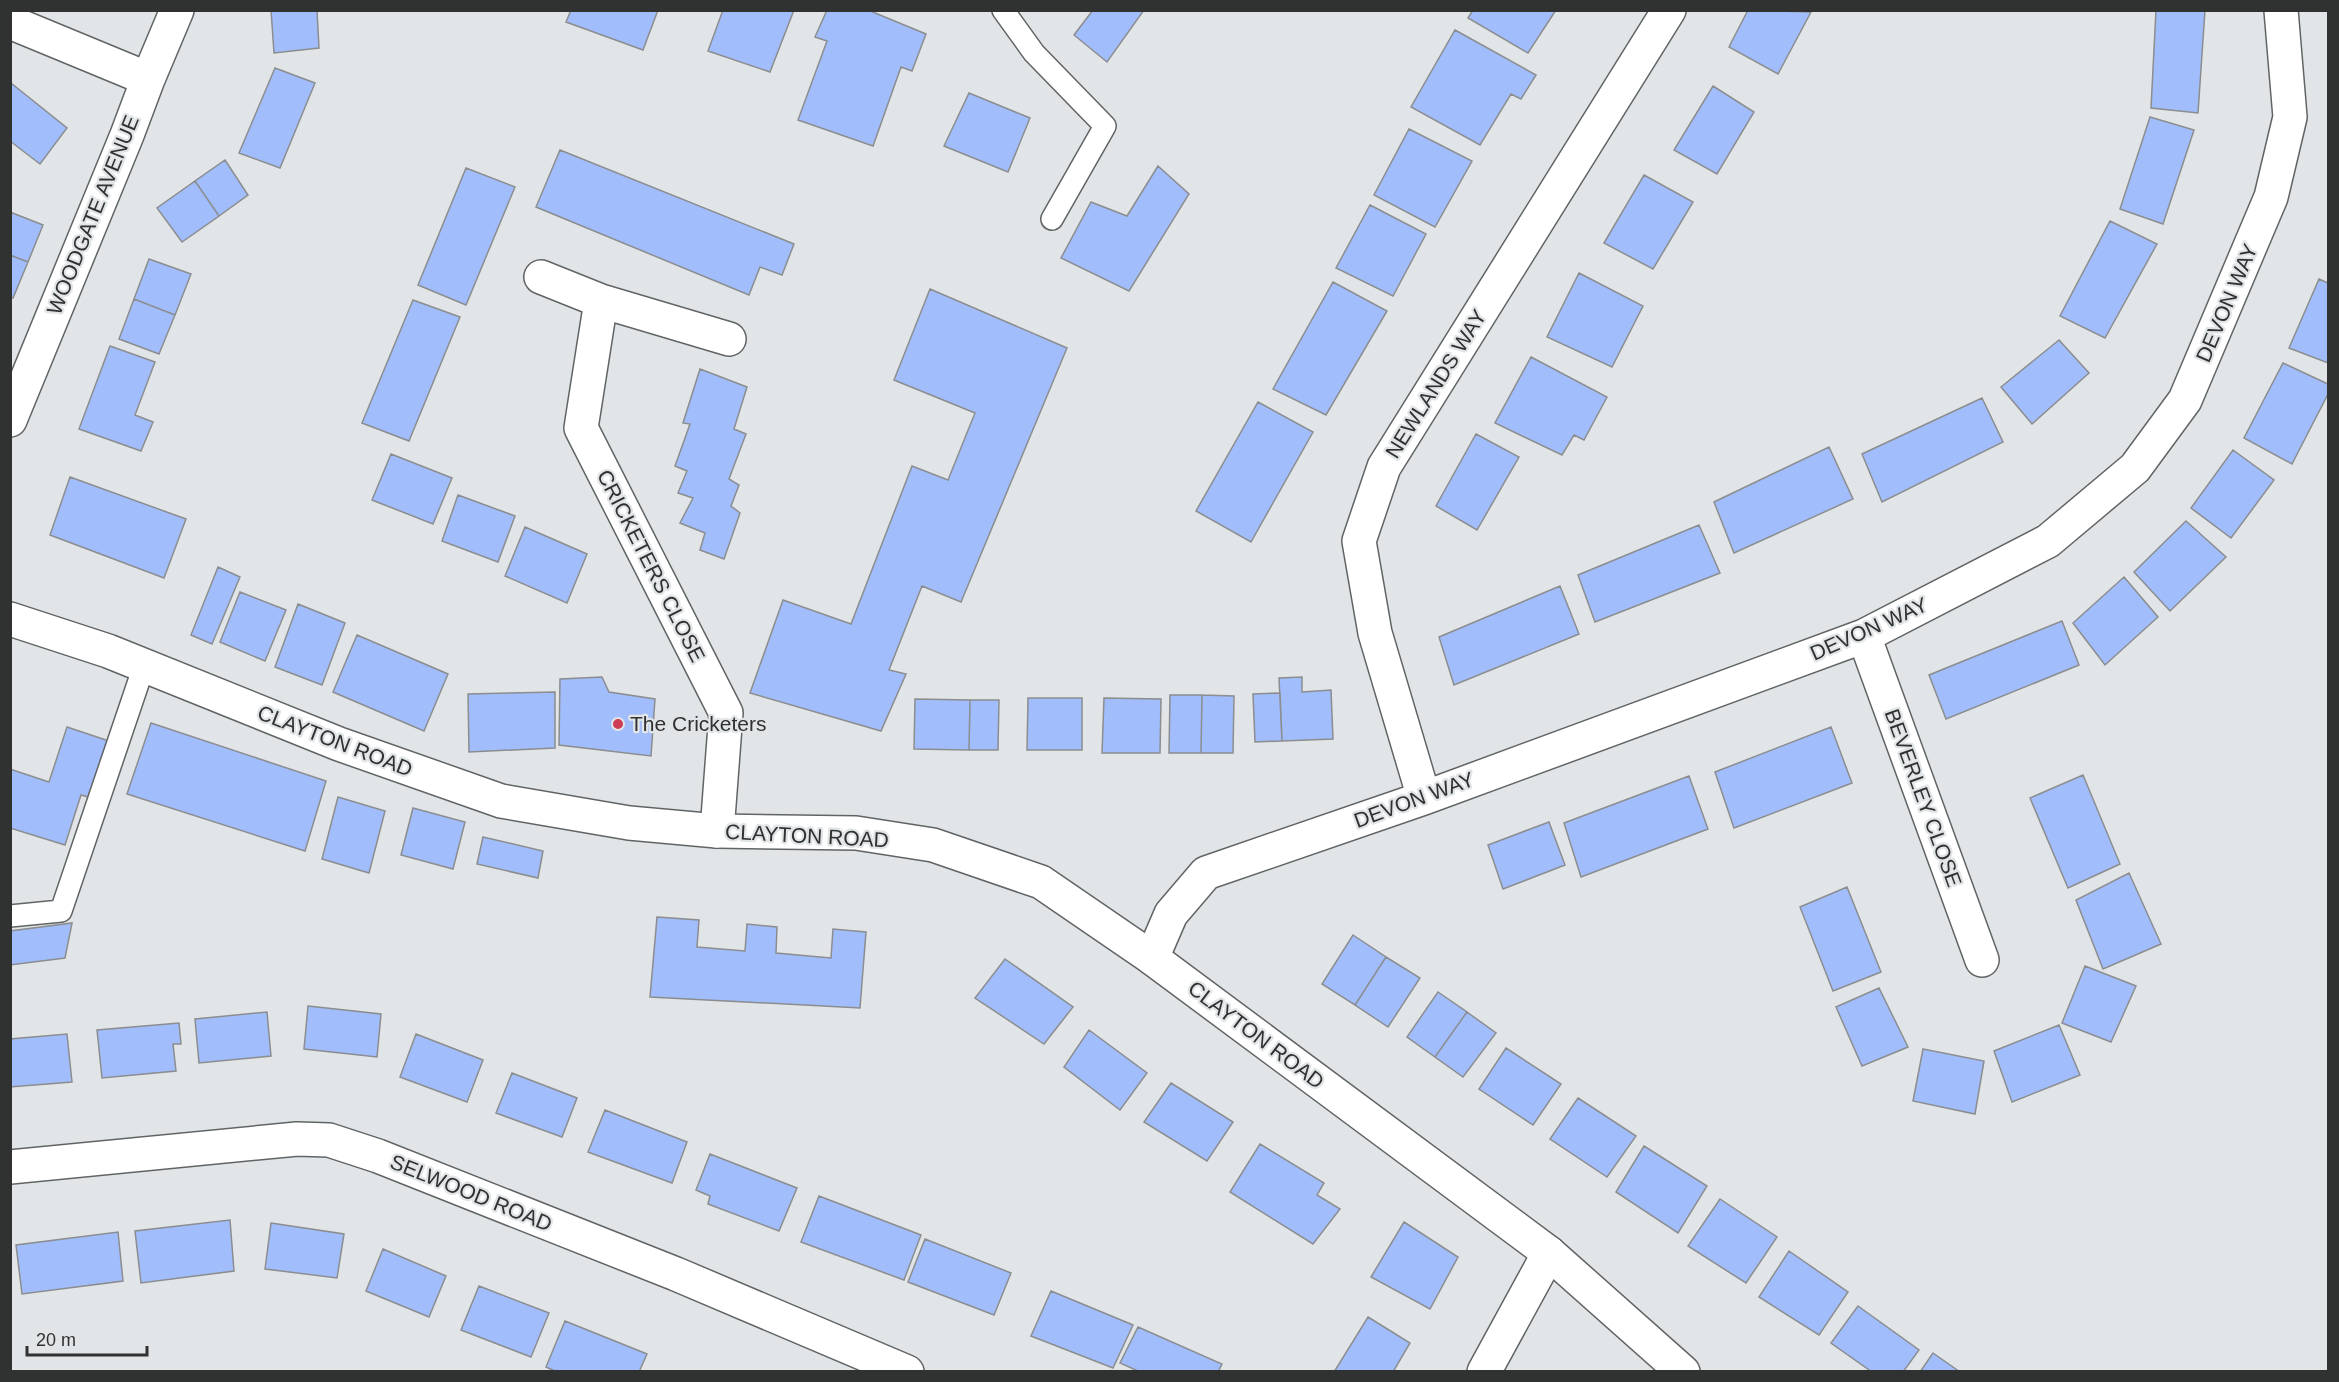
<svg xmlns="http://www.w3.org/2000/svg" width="2339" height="1382" viewBox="0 0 2339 1382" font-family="Arial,sans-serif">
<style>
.building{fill:#a1bdfb;stroke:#8b8d8f;stroke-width:1.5}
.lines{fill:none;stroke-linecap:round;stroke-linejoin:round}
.lane-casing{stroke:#616465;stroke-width:24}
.street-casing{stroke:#616465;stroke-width:36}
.secondary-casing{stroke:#616465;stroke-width:36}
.lane{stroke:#fff;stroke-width:21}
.street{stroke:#fff;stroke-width:33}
.secondary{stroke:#fff;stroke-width:33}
.poi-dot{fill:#cd3d55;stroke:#e2e5e7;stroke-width:2}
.labels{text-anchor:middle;stroke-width:4.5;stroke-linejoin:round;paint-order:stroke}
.street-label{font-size:21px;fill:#303232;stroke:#e2e5e7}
.poi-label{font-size:21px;fill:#303232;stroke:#e2e5e7;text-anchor:start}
</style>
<rect width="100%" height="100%" fill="#e2e5e7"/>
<path class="building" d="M 271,10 L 317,10 L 319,48 L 274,53 Z
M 571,10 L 658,10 L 643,50 L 566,22 Z
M 723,10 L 794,10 L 770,72 L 708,51 Z
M 827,10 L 868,10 L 926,34 L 912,71 L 901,67 L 873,146 L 798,120 L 827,41 L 815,37 Z
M 1093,10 L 1144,10 L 1107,62 L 1074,35 Z
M 1473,10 L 1556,10 L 1528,53 L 1468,18 Z
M 1748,10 L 1811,12 L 1778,74 L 1729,47 Z
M 2156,10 L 2205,10 L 2198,113 L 2151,108 Z
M 1455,30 L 1536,75 L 1521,99 L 1511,94 L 1480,145 L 1411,107 Z
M 275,68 L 315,83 L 280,168 L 239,153 Z
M 11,83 L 67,128 L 40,164 L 10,141 Z
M 1713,86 L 1754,112 L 1717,174 L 1674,150 Z
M 969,93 L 1030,118 L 1008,172 L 944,146 Z
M 2150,117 L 2194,130 L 2163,224 L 2120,209 Z
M 1409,129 L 1472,161 L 1435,227 L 1374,195 Z
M 560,150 L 794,244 L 782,275 L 760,267 L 749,295 L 536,207 Z
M 225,160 L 248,195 L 219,216 L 195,181 Z
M 1158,166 L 1189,194 L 1129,291 L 1061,258 L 1091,202 L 1127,216 Z
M 466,168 L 515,187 L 466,305 L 418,285 Z
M 1644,175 L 1693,202 L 1653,269 L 1604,243 Z
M 195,181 L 219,216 L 182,242 L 157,208 Z
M 1370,205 L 1426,234 L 1393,296 L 1336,268 Z
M 10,212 L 43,225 L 28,262 L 10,255 Z
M 2110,221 L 2157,244 L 2105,338 L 2060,316 Z
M 10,255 L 28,262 L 13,298 L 10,297 Z
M 149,259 L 191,274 L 175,315 L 134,299 Z
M 1579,273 L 1643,306 L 1612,367 L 1547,337 Z
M 2319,279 L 2328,283 L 2328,363 L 2289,348 Z
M 1333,282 L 1387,311 L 1326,415 L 1273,389 Z
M 930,289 L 1067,348 L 961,602 L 922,586 L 889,670 L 906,674 L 881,731 L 750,693 L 783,600 L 851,624 L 912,466 L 948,480 L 975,413 L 894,380 Z
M 134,299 L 175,315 L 159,354 L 119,339 Z
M 413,300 L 460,317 L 409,441 L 362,423 Z
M 2059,340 L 2089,373 L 2032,424 L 2001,387 Z
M 110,346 L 155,362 L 135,415 L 153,422 L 141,451 L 79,429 Z
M 1531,357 L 1607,397 L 1584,440 L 1574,435 L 1562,455 L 1495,423 Z
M 2283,363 L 2328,384 L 2328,394 L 2292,464 L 2244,438 Z
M 700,369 L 747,387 L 734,429 L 746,434 L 729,479 L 739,485 L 731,506 L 740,513 L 724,559 L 700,550 L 705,533 L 680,523 L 693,498 L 678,493 L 687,471 L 675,466 L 690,424 L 683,423 Z
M 1982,398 L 2003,442 L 1882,502 L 1862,454 Z
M 1258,402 L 1313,432 L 1251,542 L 1196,511 Z
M 1476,434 L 1519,457 L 1477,530 L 1436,506 Z
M 1829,447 L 1853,499 L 1734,553 L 1714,502 Z
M 2233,450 L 2274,480 L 2231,538 L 2191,508 Z
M 391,454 L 452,478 L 433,524 L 372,500 Z
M 70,477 L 186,519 L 164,578 L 50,535 Z
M 458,495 L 515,516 L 498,562 L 442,541 Z
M 2186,521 L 2226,557 L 2170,611 L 2134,572 Z
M 1699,525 L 1720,573 L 1595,622 L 1578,575 Z
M 525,527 L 587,554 L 567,603 L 505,576 Z
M 218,567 L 240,577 L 212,644 L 191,635 Z
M 2124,577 L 2158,617 L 2105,665 L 2073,623 Z
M 1560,586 L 1579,634 L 1454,685 L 1439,637 Z
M 240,592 L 286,610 L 265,661 L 220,642 Z
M 298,604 L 345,623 L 322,685 L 275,667 Z
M 2062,621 L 2079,665 L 1946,719 L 1929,675 Z
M 357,635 L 448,674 L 424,731 L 333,692 Z
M 602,677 L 609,692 L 655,699 L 651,756 L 559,745 L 560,679 Z
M 1302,677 L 1302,692 L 1331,690 L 1333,739 L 1282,741 L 1279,678 Z
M 555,692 L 555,748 L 469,752 L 468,694 Z
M 1280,693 L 1282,741 L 1255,742 L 1253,694 Z
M 1170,695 L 1202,695 L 1201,753 L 1169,753 Z
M 1202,695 L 1234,696 L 1233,753 L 1201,753 Z
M 1028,698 L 1082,698 L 1082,750 L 1027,750 Z
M 1104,698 L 1161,699 L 1160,753 L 1102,753 Z
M 915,699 L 970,700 L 969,750 L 914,749 Z
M 970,700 L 999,700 L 998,750 L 969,750 Z
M 151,723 L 326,781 L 305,851 L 127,794 Z
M 67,727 L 112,742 L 95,799 L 81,795 L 65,845 L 10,828 L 10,769 L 49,782 Z
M 1831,727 L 1852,783 L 1734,828 L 1715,772 Z
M 2083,775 L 2120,864 L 2068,888 L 2030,798 Z
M 1689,776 L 1708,829 L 1581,877 L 1564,823 Z
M 338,797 L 385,811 L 369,873 L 322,859 Z
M 413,808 L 465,822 L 453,869 L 401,855 Z
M 1549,822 L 1565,865 L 1503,889 L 1488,845 Z
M 483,837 L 543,851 L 538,878 L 477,864 Z
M 2129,873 L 2161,944 L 2103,969 L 2076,900 Z
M 1847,887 L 1881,972 L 1833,991 L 1800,907 Z
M 657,917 L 699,920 L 697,947 L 745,951 L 747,924 L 777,927 L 776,953 L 831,958 L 833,929 L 866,932 L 860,1008 L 650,997 Z
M 72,923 L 65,958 L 10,965 L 10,931 Z
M 1353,935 L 1386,957 L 1355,1005 L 1322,984 Z
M 1386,957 L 1420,978 L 1388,1027 L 1355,1005 Z
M 1005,959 L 1073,1007 L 1044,1044 L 975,998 Z
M 2085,966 L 2136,986 L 2111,1042 L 2062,1023 Z
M 1879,988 L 1908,1047 L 1862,1066 L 1836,1007 Z
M 1438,992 L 1467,1012 L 1435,1057 L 1407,1037 Z
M 308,1006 L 381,1014 L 377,1057 L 304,1049 Z
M 267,1012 L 271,1056 L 199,1063 L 195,1019 Z
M 1467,1012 L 1496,1033 L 1463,1077 L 1435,1057 Z
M 179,1023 L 181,1044 L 173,1044 L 176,1071 L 102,1078 L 97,1030 Z
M 2059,1025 L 2080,1075 L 2012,1102 L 1994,1051 Z
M 1089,1030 L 1147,1073 L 1120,1110 L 1064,1067 Z
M 67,1034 L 72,1082 L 10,1087 L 10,1039 Z
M 416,1034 L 483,1060 L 467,1102 L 400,1077 Z
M 1506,1048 L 1561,1084 L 1533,1125 L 1479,1089 Z
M 1923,1049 L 1984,1061 L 1975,1114 L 1913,1101 Z
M 512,1073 L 577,1098 L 562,1137 L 496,1113 Z
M 1171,1083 L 1233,1122 L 1207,1161 L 1144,1122 Z
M 1578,1098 L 1636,1136 L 1607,1177 L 1550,1139 Z
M 605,1110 L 687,1142 L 672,1183 L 588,1152 Z
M 1260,1144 L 1324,1183 L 1317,1195 L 1340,1209 L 1313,1244 L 1230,1192 Z
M 1644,1146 L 1707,1186 L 1678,1233 L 1616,1192 Z
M 710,1154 L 797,1188 L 779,1231 L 708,1204 L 710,1196 L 696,1190 Z
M 819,1196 L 921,1235 L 904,1280 L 801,1242 Z
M 1720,1199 L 1777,1237 L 1746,1283 L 1688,1246 Z
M 230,1220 L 234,1271 L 141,1283 L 135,1231 Z
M 1404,1222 L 1458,1257 L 1430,1309 L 1371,1277 Z
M 271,1223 L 344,1234 L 337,1278 L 265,1269 Z
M 118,1232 L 123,1281 L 22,1294 L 16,1245 Z
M 925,1239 L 1011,1273 L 994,1315 L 908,1282 Z
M 383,1249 L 446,1276 L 429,1317 L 366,1291 Z
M 1789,1251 L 1848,1292 L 1819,1335 L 1759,1297 Z
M 479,1286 L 549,1313 L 531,1357 L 461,1330 Z
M 1051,1291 L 1133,1325 L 1113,1368 L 1031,1336 Z
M 1858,1306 L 1919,1350 L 1903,1372 L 1872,1372 L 1831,1343 Z
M 1368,1317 L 1410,1343 L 1393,1372 L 1334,1372 Z
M 565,1321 L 647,1354 L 639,1372 L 557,1372 L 546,1367 Z
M 1138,1327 L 1222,1364 L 1218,1372 L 1140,1372 L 1120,1363 Z
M 1933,1353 L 1960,1372 L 1920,1372 Z"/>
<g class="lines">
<g class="lane-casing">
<path id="lane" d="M 1003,10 L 1034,53 L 1105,126 L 1052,219
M 10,916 L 61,911 L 144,666"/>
</g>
<g class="street-casing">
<path id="street" d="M 10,22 L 148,79
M 541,277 L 601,301 L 729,339
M 601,301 L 581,428 L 726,713 L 717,831
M 10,420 L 127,135 L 148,79 L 177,10
M 1864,636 L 1982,960
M 1424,798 L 1375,633 L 1359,541 L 1384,467 L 1669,10
M 1152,958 L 1171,914 L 1206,873 L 1424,798 L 1864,636 L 2048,541 L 2135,468 L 2185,400 L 2271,197 L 2290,117 L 2281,10
M 10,1167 L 297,1139 L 329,1140 L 378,1156 L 676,1274 L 907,1372
M 1484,1372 L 1549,1253"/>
</g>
<g class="secondary-casing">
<path id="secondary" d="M 10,619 L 108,651 L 339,744 L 501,801 L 629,823 L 717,831 L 856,833 L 933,845 L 1041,882 L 1152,958 L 1549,1253 L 1683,1372"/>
</g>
<use href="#lane" class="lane"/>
<use href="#street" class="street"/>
<use href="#secondary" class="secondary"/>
</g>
<circle class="poi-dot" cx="618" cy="724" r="6"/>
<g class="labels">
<g class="street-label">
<text transform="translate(93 215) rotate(-68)" y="7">WOODGATE AVENUE</text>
<text transform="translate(2227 303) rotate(-67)" y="7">DEVON WAY</text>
<text transform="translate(1436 384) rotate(-58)" y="7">NEWLANDS WAY</text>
<text transform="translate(651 566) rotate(63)" y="7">CRICKETERS CLOSE</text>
<text transform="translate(1869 629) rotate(-24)" y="7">DEVON WAY</text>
<text transform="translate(335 741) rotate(21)" y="7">CLAYTON ROAD</text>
<text transform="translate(1923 798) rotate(70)" y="7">BEVERLEY CLOSE</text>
<text transform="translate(1414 800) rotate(-20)" y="7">DEVON WAY</text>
<text transform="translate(807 836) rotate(3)" y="7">CLAYTON ROAD</text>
<text transform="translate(1256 1035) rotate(37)" y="7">CLAYTON ROAD</text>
<text transform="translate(471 1193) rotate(22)" y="7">SELWOOD ROAD</text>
</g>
<g class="poi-label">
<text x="630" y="731">The Cricketers</text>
</g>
</g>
<rect width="2339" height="1382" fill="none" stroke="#303232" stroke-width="24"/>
<path d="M27 1346v9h120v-9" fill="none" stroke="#303232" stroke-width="3"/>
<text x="36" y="1346" font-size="18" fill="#303232" stroke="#e2e5e7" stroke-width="4.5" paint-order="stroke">20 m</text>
</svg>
